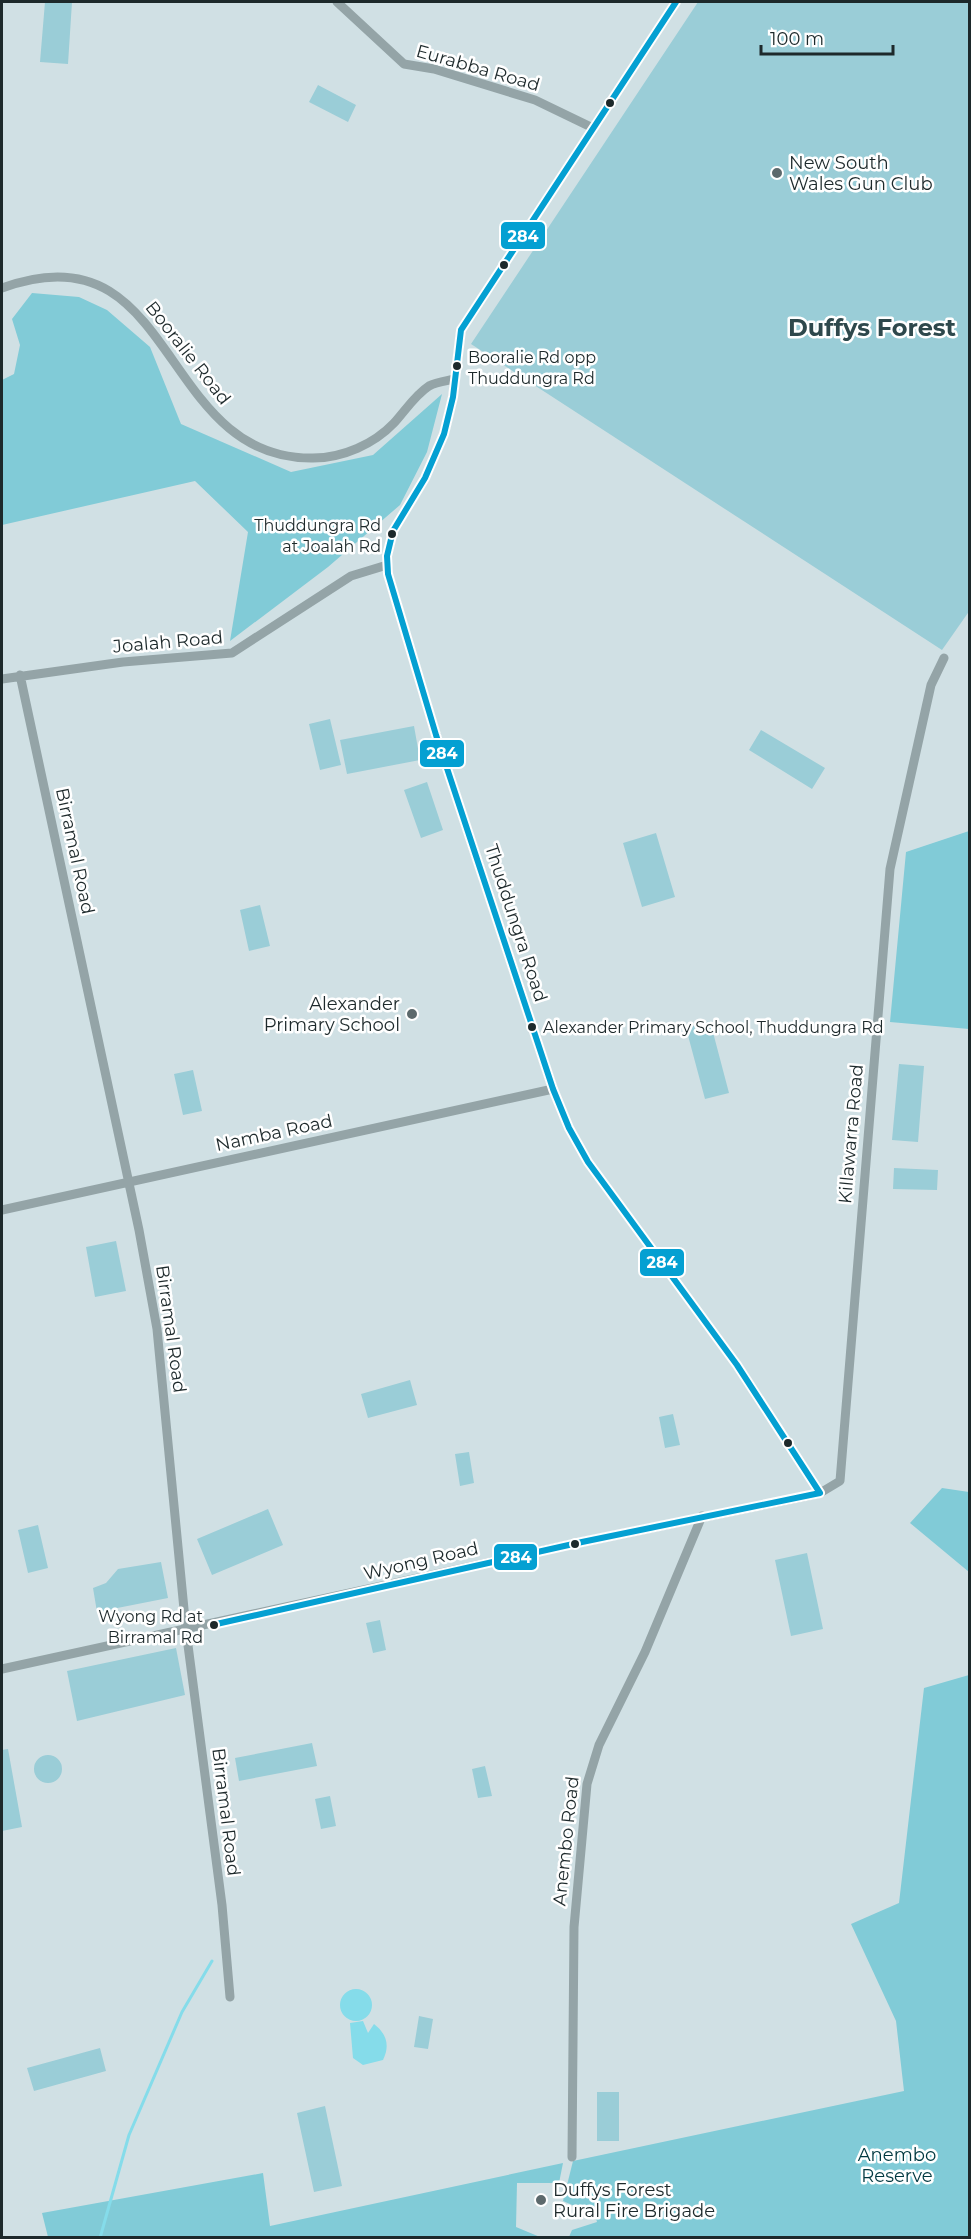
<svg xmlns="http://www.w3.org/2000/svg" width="971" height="2239" viewBox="0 0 971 2239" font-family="Montserrat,sans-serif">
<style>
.green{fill:#9acdd7}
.forest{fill:#81cbd7}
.water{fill:#85dcea}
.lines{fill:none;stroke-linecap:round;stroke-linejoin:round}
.stream{stroke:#85dcea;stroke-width:3}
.minor{stroke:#94a4a7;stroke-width:9}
.bus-1-casing{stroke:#fff;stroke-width:10}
.bus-1{stroke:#04a0d2;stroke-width:6}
.bus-dot{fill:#1d292b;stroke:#fff;stroke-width:2}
.poi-dot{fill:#5c696c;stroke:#fff;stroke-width:2}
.labels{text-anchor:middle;stroke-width:5;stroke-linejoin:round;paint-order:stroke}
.bus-label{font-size:16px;fill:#1d292b;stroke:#fff;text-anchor:start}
.street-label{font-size:18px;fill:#1d292b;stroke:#fff}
.poi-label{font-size:18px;fill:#1d292b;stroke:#fff;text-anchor:start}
.park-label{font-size:18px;fill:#003840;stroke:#fff}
.district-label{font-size:24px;font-weight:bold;fill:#2e484c;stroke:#fff}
.line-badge{stroke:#fff;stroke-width:2}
.badge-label{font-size:16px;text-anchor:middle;font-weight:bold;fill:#fff}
</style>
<rect width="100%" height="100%" fill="#d0e0e4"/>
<path class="green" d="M 45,2 L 72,2 L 68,64 L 40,62 Z
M 698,2 L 969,2 L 970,610 L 942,650 L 471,344 Z
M 318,85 L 356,105 L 348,122 L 309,102 Z
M 330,719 L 341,765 L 320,770 L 309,724 Z
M 414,726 L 420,760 L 347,774 L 340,740 Z
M 761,730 L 825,768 L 812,789 L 749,750 Z
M 427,782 L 443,830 L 421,838 L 404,790 Z
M 656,833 L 675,897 L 642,907 L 623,843 Z
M 260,905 L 270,946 L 249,951 L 240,910 Z
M 710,1021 L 729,1093 L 705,1099 L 686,1028 Z
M 899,1064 L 924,1066 L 918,1142 L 892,1140 Z
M 193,1070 L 202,1111 L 183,1115 L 174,1074 Z
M 894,1168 L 938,1170 L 937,1190 L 893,1189 Z
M 116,1241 L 126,1291 L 95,1297 L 86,1247 Z
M 410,1380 L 417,1405 L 368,1418 L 361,1394 Z
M 673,1414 L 680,1445 L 665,1448 L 659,1417 Z
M 469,1452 L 474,1483 L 460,1486 L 455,1454 Z
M 268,1509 L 283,1545 L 212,1575 L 197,1539 Z
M 38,1525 L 48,1568 L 28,1573 L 18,1530 Z
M 807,1553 L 823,1629 L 791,1636 L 775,1560 Z
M 161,1562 L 168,1598 L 97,1612 L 93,1588 L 106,1583 L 118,1569 Z
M 380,1620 L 386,1650 L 373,1653 L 366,1623 Z
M 176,1648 L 185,1695 L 77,1721 L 67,1671 Z
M 312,1743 L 317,1766 L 239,1781 L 235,1758 Z
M 8,1749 L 22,1827 L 2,1831 L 2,1750 Z
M34 1769a14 14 0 1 1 28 0a14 14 0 1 1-28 0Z
M 485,1766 L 492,1796 L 478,1798 L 472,1769 Z
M 330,1796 L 336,1826 L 321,1829 L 315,1799 Z
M 419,2016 L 433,2019 L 428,2049 L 414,2047 Z
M 100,2048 L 106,2071 L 34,2091 L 27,2068 Z
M 597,2092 L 619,2092 L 619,2141 L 597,2141 Z
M 325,2106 L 342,2186 L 314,2192 L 297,2113 Z"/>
<path class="forest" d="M 32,293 L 79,297 L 107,310 L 150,347 L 181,424 L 291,472 L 373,455 L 442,394 L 427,452 L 400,505 L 328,567 L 230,641 L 248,532 L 195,481 L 2,525 L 2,380 L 14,374 L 20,345 L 12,319 Z
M 969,831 L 969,1029 L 890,1022 L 906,852 Z
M 942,1488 L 969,1492 L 969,1572 L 910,1523 Z
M 969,1675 L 969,2237 L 569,2237 L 572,2230 L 597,2222 L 595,2215 L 563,2201 L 573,2161 L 904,2091 L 896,2021 L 851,1924 L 899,1903 L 924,1688 Z
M 563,2163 L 559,2183 L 517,2183 L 516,2227 L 540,2237 L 48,2237 L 42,2213 L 263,2173 L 270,2226 Z"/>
<path class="water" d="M340 2005a16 16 0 1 1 32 0a16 16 0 1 1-32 0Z
M 363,2021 L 368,2033 L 374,2024 C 387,2034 390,2046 383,2060 L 363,2065 L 353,2058 L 350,2023 Z"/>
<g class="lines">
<path class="stream" d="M 100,2238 L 129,2135 L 182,2012 L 212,1961"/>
<path class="minor" d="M 337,2 L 404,64 L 434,69 L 535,100 L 593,128
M 676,2 L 461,330 L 453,397 L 444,434 L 425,478 L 393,531 L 387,556 L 388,574 L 436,735 L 553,1089 L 569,1128 L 588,1162 L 737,1365 L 820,1493
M 2,288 C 178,223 157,460 313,458 C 343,458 374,444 394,423 C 405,411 415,395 429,386 C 436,382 446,381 455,379
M 20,675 L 139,1230 L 157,1329 L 186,1630 L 222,1905 L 230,1997
M 2,679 L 123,662 L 232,653 L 351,576 L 387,565
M 2,1210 L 553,1089
M 2,1669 L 582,1542 L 807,1496 L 820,1493 L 840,1481 L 890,869 L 931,685 L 944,658
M 572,2157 L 574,1927 L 587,1784 L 599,1745 L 645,1652 L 702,1516"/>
<g class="bus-1-casing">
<path id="bus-1" d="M 676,2 L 461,330 L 453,397 L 444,434 L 425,478 L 393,531 L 387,556 L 388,574 L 436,735 L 553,1089 L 569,1128 L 588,1162 L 737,1365 L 820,1493
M 212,1625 L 582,1542 L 820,1493"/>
</g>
<use href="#bus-1" class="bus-1"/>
</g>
<g class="bus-dot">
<circle cx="610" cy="103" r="5"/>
<circle cx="504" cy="265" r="5"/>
<circle cx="457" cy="366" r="5"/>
<circle cx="392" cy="534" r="5"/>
<circle cx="532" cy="1027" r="5"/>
<circle cx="788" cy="1443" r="5"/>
<circle cx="575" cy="1544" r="5"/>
<circle cx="214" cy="1625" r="5"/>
</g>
<g class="poi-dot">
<circle cx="777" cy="173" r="6"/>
<circle cx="412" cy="1014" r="6"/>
<circle cx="541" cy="2200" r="6"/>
</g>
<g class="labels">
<g class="bus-label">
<text x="468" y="363">Booralie Rd opp<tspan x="468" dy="21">Thuddungra Rd</tspan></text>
<text x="381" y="531" text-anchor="end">Thuddungra Rd<tspan x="381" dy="21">at Joalah Rd</tspan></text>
<text x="543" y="1033">Alexander Primary School, Thuddungra Rd</text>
<text x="203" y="1622" text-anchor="end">Wyong Rd at<tspan x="203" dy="21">Birramal Rd</tspan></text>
</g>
<g class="street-label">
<text transform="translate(478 68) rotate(16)" y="6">Eurabba Road</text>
<text transform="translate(188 353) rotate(52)" y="6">Booralie Road</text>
<text transform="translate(168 642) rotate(-5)" y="6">Joalah Road</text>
<text transform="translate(75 851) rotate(78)" y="6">Birramal Road</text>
<text transform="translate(516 923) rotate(72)" y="6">Thuddungra Road</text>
<text transform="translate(274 1133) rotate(-12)" y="6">Namba Road</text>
<text transform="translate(851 1134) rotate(-85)" y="6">Killawarra Road</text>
<text transform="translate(171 1329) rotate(82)" y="6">Birramal Road</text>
<text transform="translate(421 1561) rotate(-13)" y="6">Wyong Road</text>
<text transform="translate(226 1812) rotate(83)" y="6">Birramal Road</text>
<text transform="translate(566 1841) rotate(-84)" y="6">Anembo Road</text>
</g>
<g class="poi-label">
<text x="789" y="169">New South<tspan x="789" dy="21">Wales Gun Club</tspan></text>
<text x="400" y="1010" text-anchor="end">Alexander<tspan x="400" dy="21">Primary School</tspan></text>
<text x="553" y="2196">Duffys Forest<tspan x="553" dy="21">Rural Fire Brigade</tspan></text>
</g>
<g class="park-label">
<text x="897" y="2161">Anembo<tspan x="897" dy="21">Reserve</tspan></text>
</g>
<g class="district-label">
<text x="872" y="336">Duffys Forest</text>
</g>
</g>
<g class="line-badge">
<rect x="500" y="221" width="46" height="29" rx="6" fill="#04a0d2"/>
<rect x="419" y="739" width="46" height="29" rx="6" fill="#04a0d2"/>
<rect x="639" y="1248" width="46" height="29" rx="6" fill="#04a0d2"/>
<rect x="493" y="1543" width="45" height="28" rx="6" fill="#04a0d2"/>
</g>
<g class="badge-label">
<text x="523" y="242">284</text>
<text x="442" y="759">284</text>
<text x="662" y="1268">284</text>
<text x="516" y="1563">284</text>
</g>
<rect width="971" height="2239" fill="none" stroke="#1d292b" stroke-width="6"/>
<path d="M761 45v9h132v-9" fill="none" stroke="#1d292b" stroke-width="3"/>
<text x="770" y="45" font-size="18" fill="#1d292b" stroke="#ffffff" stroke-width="4.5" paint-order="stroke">100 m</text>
</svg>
